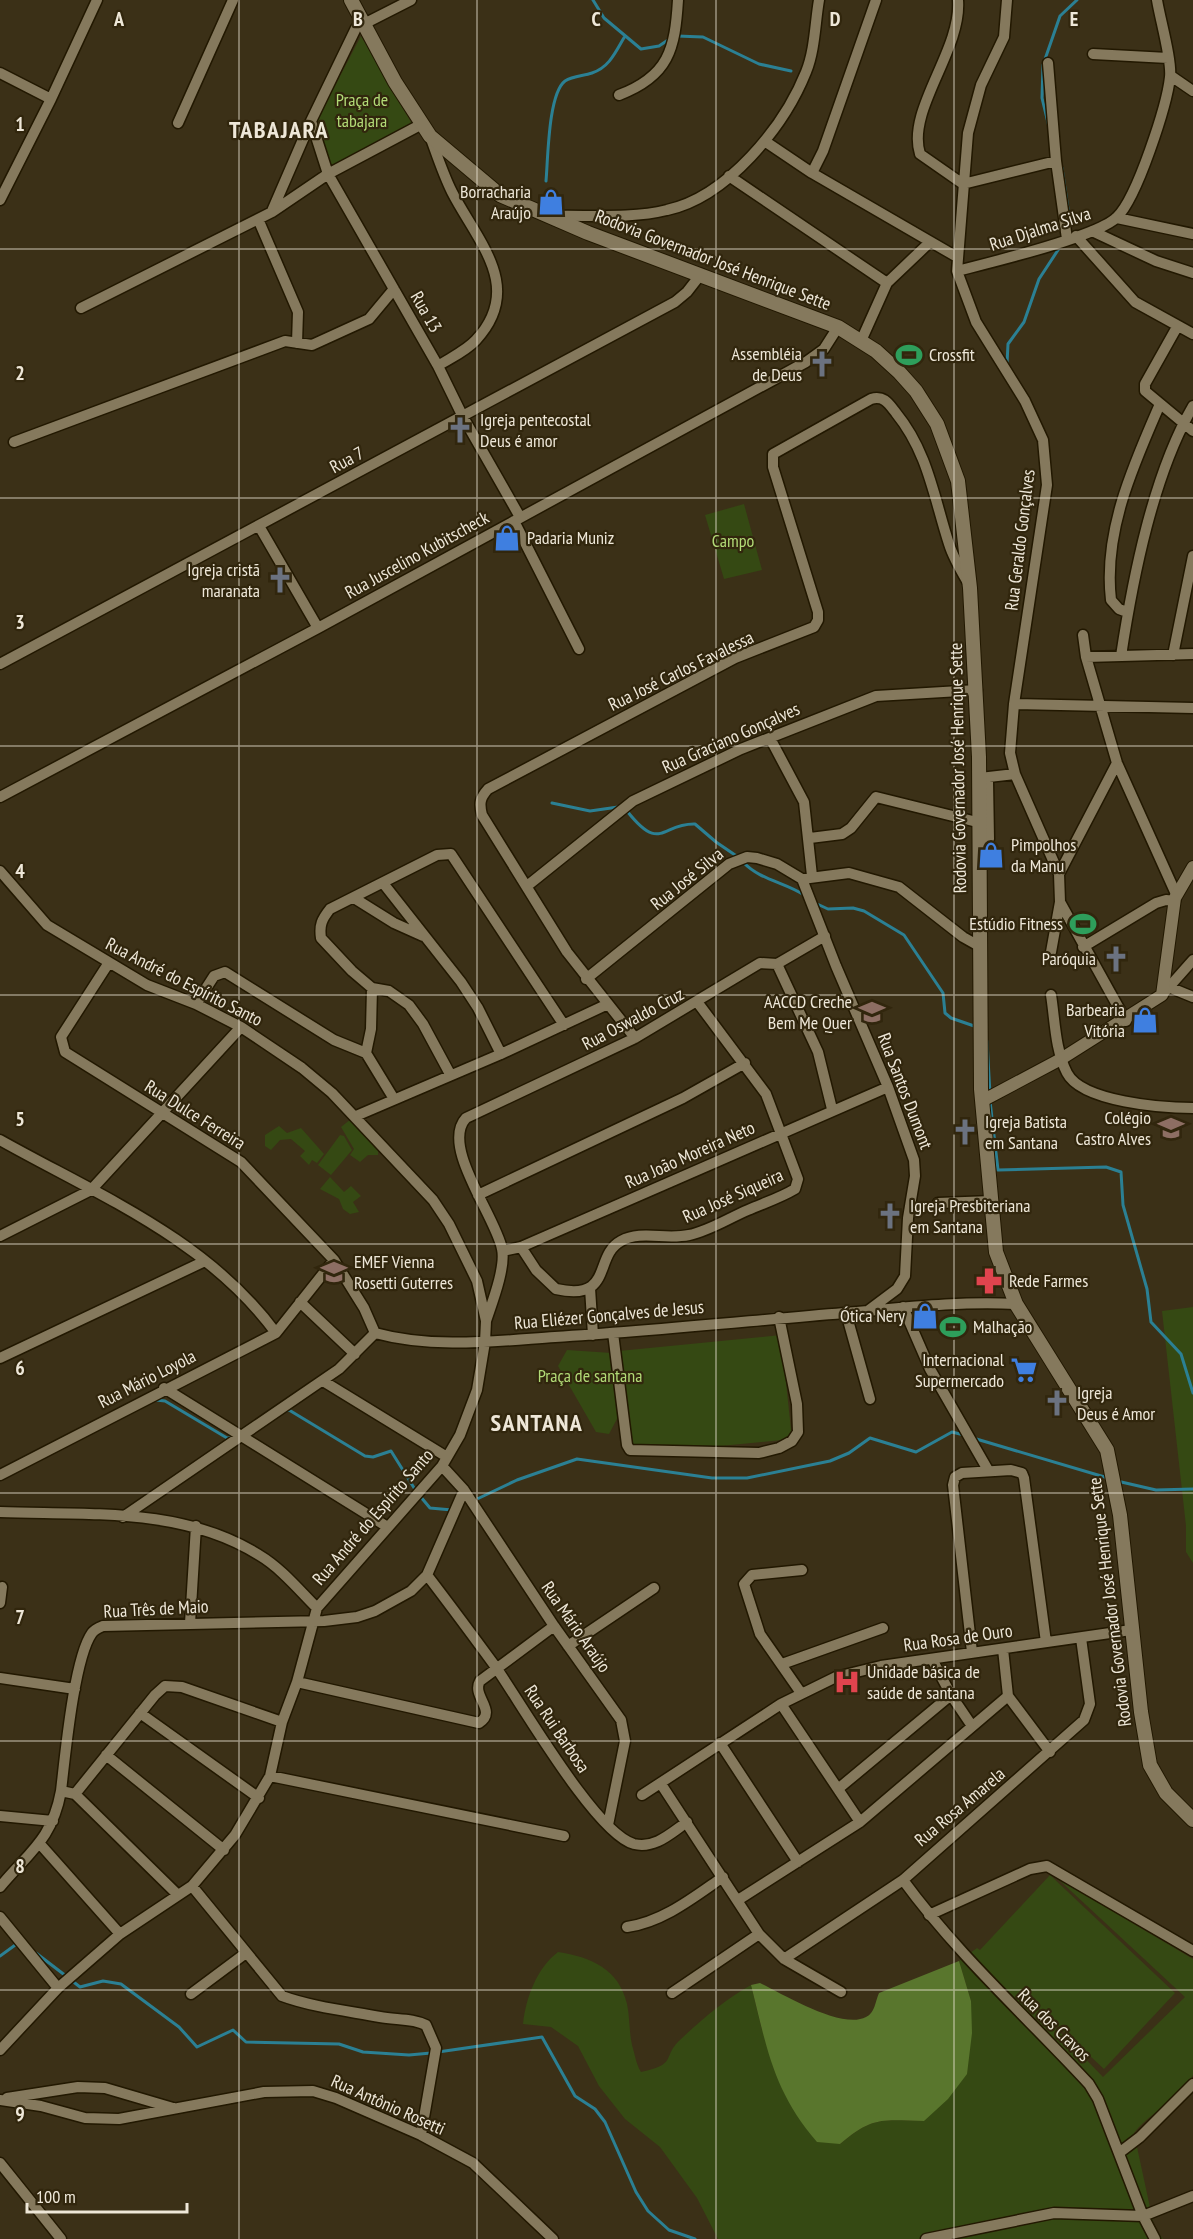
<svg xmlns="http://www.w3.org/2000/svg" width="1193" height="2239" viewBox="0 0 1193 2239" font-family="'PT Sans Narrow',sans-serif">
<style>
.green{fill:#354913}
.forest{fill:#59762d}
.lines{fill:none;stroke-linecap:round;stroke-linejoin:round}
.stream{stroke:#2b8094;stroke-width:3}
.minor-casing{stroke:#221801;stroke-width:13}
.tertiary-casing{stroke:#221801;stroke-width:14}
.secondary-casing{stroke:#221801;stroke-width:16}
.minor{stroke:#85795d;stroke-width:10}
.tertiary{stroke:#85795d;stroke-width:12}
.secondary{stroke:#85795d;stroke-width:14}
.grid{fill:none;stroke:#eee7d8;stroke-width:1.5;stroke-opacity:0.55}
.labels{text-anchor:middle;stroke-width:4.5;stroke-linejoin:round;paint-order:stroke}
.park-label{font-size:18px;fill:#b2db77;stroke:#31260d}
.poi-label{font-size:18px;fill:#eee7d8;stroke:#31260d;text-anchor:start}
.street-label{font-size:18px;fill:#eee7d8;stroke:#31260d}
.district-label{font-size:24px;font-weight:bold;letter-spacing:1.5px;fill:#eee7d8;stroke:#31260d}
.grid-label{font-size:20px;text-anchor:middle;font-weight:bold;fill:#eee7d8;stroke:#31260d;stroke-width:4.5;stroke-linejoin:round;paint-order:stroke}
</style>
<rect width="100%" height="100%" fill="#3b3017"/>
<path class="green" d="M 361,36 L 412,124 L 331,166 L 317,120 Z
M 744,504 L 762,570 L 724,579 L 705,515 Z
M 351,1119 L 378,1151 L 378,1155 L 368,1155 L 360,1162 L 350,1155 L 354,1149 L 341,1127 Z
M 279,1126 L 287,1133 L 301,1128 L 324,1154 L 317,1163 L 312,1160 L 309,1165 L 300,1156 L 305,1151 L 291,1139 L 280,1140 L 271,1150 L 265,1146 L 265,1135 Z
M 340,1135 L 344,1136 L 352,1150 L 331,1175 L 318,1165 Z
M 330,1177 L 344,1192 L 351,1186 L 361,1196 L 353,1202 L 359,1212 L 350,1214 L 343,1209 L 339,1199 L 320,1189 Z
M 1193,1307 L 1193,1563 L 1186,1552 L 1186,1526 L 1162,1311 Z
M 781,1335 L 792,1439 L 629,1455 L 619,1351 Z
M 567,1350 L 612,1353 L 619,1415 L 609,1434 L 596,1432 L 558,1366 Z
M 1050,1875 L 1175,1993 L 1104,2069 L 1018,1989 L 1103,2077 L 1185,1997 L 1057,1878 L 1193,1959 L 1193,2075 C 1180,2101 1151,2111 1134,2133 L 1154,2226 L 1163,2239 L 718,2239 L 697,2198 L 660,2147 L 625,2119 L 599,2086 L 578,2046 L 551,2027 L 523,2024 C 526,1997 537,1968 558,1952 C 591,1957 619,1969 627,2004 C 630,2018 629,2032 632,2045 C 635,2055 636,2064 641,2072 C 679,2064 661,2057 681,2039 C 702,2019 726,1999 751,1985 L 762,2030 L 840,2144 C 873,2116 882,2120 924,2121 L 971,2001 L 959,1961 L 977,1948 L 980,1950 Z"/>
<path class="forest" d="M 959,1961 L 971,2001 L 972,2033 L 967,2074 L 948,2099 L 924,2121 C 882,2120 873,2116 840,2144 L 817,2142 C 773,2091 767,2048 751,1985 L 760,1983 C 783,1994 842,2030 866,2017 C 875,2013 875,2002 879,1993 Z"/>
<g class="lines">
<path class="stream" d="M 593,0 L 604,18 L 641,49 L 659,46 L 671,38
M 677,36 L 703,37 L 759,64 L 791,71
M 1049,127 L 1042,98 L 1043,65 L 1060,16 L 1077,0
M 1062,168 L 1068,209
M 546,181 C 548,160 548,94 565,81 C 573,76 583,76 592,73 C 610,67 616,51 625,36
M 1007,364 L 1008,344 L 1024,322 L 1039,279 L 1060,247
M 552,803 L 590,811 L 618,807
M 627,811 C 661,854 661,823 695,824 L 716,842 L 738,857
M 743,862 C 760,880 784,882 804,895
M 815,903 L 828,909 L 853,908 L 864,911 L 904,935 L 943,993 L 945,1013 L 951,1018 L 977,1027
M 987,1041 L 990,1094
M 990,1101 L 998,1170 L 1106,1167 L 1121,1172 L 1123,1205 L 1147,1289 L 1151,1322 L 1181,1354 L 1193,1393
M 156,1400 L 165,1401 L 227,1438 L 232,1438
M 285,1411 L 289,1410 L 365,1456 L 373,1457 L 391,1451 L 416,1491
M 973,1438 L 1108,1478
M 1117,1481 L 1156,1490 L 1193,1489
M 420,1496 L 430,1508 L 452,1510
M 475,1500 L 517,1480 L 577,1459 L 712,1478 L 747,1478 L 830,1461 L 849,1453 L 870,1438 L 916,1452 L 952,1432 L 964,1435
M 36,1953 L 66,1976
M 0,1956 L 18,1943
M 71,1980 L 80,1987 L 103,1981 L 121,1984 L 179,2027 L 197,2047 L 233,2030 L 246,2042 L 339,2044 L 363,2052 L 409,2055 L 431,2053
M 438,2052 L 542,2037 L 575,2096 L 595,2109 L 605,2122 L 636,2192 L 648,2211 L 669,2230 L 695,2239"/>
<g class="minor-casing">
<path id="minor" d="M 958,0 C 962,50 906,110 920,154 L 963,184 L 1056,161 L 1067,239
M 1007,0 L 1004,37 L 981,85 L 968,133 L 957,271 L 976,322 L 1025,401 L 1043,440 L 1047,485 L 1014,704 L 1010,753 L 1015,774 L 1059,874 L 1060,902 L 1051,952
M 1093,54 L 1168,58
M 1048,63 L 1056,161
M 0,73 L 51,99
M 1171,76 L 1193,91
M 619,95 C 669,76 675,49 678,0
M 311,121 L 328,174 L 438,366 L 463,417 L 520,517
M 178,123 L 233,0
M 430,136 C 437,155 443,174 452,192 C 477,241 525,287 476,340 C 466,351 450,358 438,366
M 766,142 L 812,173 L 957,257
M 812,173 L 823,151 L 876,0
M 729,176 L 887,283
M 0,200 L 51,99 L 97,0
M 272,211 L 311,121 L 356,28 L 411,0
M 552,216 C 589,215 631,219 667,210 C 727,197 784,127 806,72 C 815,50 815,23 819,0
M 1117,218 L 1193,234
M 258,219 L 298,312 L 297,343
M 1092,231 L 1156,261 L 1193,273
M 1076,236 L 1135,302 L 1193,334
M 957,271 C 988,263 1098,237 1117,217 C 1137,198 1167,105 1170,77 C 1172,60 1160,19 1157,0
M 81,308 L 272,212 L 328,174 L 422,124
M 1177,327 L 1145,384 L 1145,391 L 1193,431
M 861,341 L 887,283 L 930,242
M 14,442 L 285,341 L 312,345 L 369,319 L 394,289
M 514,521 L 579,649
M 259,526 L 318,628
M 1127,612 L 1119,609 L 1111,600 C 1103,532 1133,466 1160,404
M 1083,635 L 1086,657 L 1117,763 L 1176,894
M 1173,655 L 1193,556
M 1121,656 C 1133,577 1153,475 1193,406
M 1086,657 L 1193,654
M 0,664 L 675,302 L 687,292 L 701,274
M 1014,704 L 1193,708
M 771,740 L 804,802 L 812,876
M 980,778 L 1015,774
M 988,781 L 989,839
M 0,797 L 318,628 L 806,362 L 824,349 L 838,327
M 810,838 L 842,834 L 851,828 L 876,797 L 981,823
M 0,871 L 47,925 L 147,985 L 196,1004 L 241,1027 L 302,1068 L 332,1093 L 433,1200 L 449,1224 L 477,1281 L 486,1321 L 485,1342 L 477,1390 L 460,1435 L 442,1466 L 317,1608 L 297,1682 L 282,1722 L 270,1776 L 235,1835 L 192,1886 L 120,1934 L 58,1988 L 0,2050
M 1059,874 L 1117,763
M 802,879 L 836,966 L 888,1087 L 914,1160 L 915,1176 L 908,1218 L 905,1276 L 897,1289 L 869,1310
M 383,883 L 461,982 L 478,1008 L 501,1054
M 527,886 L 633,801 L 741,749 L 876,696 L 977,690
M 354,898 L 394,923 L 423,936
M 1060,902 L 1126,1021
M 1083,947 L 1156,903 L 1166,900 L 1175,901
M 108,964 L 61,1037 L 65,1052 L 241,1162 L 334,1260 L 364,1308 L 375,1333
M 777,964 L 818,1052 L 832,1109
M 586,979 L 729,864 L 747,857 L 757,858 L 777,864 L 802,879 L 849,873 L 899,887 L 963,937 L 979,946
M 372,988 L 371,1029 L 366,1053 L 394,1099
M 1171,988 L 1193,997
M 1051,995 C 1055,1020 1055,1050 1067,1073 C 1082,1102 1163,1108 1193,1108
M 1162,995 L 1193,960
M 196,1004 L 214,976 L 225,972 L 334,1040 L 366,1053
M 635,1038 L 567,952 L 482,815 C 479,803 480,798 488,789 L 735,658 L 814,627 L 818,620 L 818,612 L 773,467 L 773,454 L 871,399 C 884,395 889,404 896,413 C 928,452 934,498 949,544 C 953,557 960,569 967,581
M 450,1074 L 423,1024 L 409,1005 L 389,991 L 372,988 L 352,971 L 321,938 C 319,925 322,919 330,909 L 437,855 L 451,854 L 564,1025
M 356,1116 L 501,1054 L 608,1004
M 0,1140 C 98,1195 207,1239 276,1333
M 478,1195 L 683,1098 L 745,1063
M 938,1203 L 992,1201
M 0,1236 L 91,1190 L 241,1027
M 521,1247 L 536,1270 L 556,1289 C 614,1302 593,1256 621,1241 C 641,1230 665,1240 689,1235 C 709,1231 729,1218 748,1210 C 764,1203 780,1198 795,1189 L 798,1179 L 795,1171 L 766,1094 L 698,1003
M 503,1251 L 521,1247 L 888,1087
M 590,1288 L 593,1335
M 300,1302 L 355,1354
M 903,1307 L 930,1369 L 988,1470
M 846,1313 L 870,1399
M 486,1321 C 492,1303 506,1267 502,1249 C 496,1217 440,1146 466,1118 L 635,1038 L 760,963 L 777,964 L 825,936
M 375,1333 C 433,1349 496,1341 555,1337 C 652,1331 748,1321 844,1313 C 902,1308 958,1301 1016,1304
M 613,1333 L 627,1445 L 630,1450 L 759,1453 L 779,1448 L 792,1441 L 798,1432 L 797,1404 L 779,1317
M 0,1358 L 205,1261
M 323,1381 L 447,1457
M 164,1388 L 386,1526
M 442,1466 L 464,1490 L 554,1626 L 621,1720 L 625,1741 L 608,1825
M 0,1475 L 276,1333 L 334,1260
M 0,1512 C 87,1515 183,1507 259,1555 C 281,1568 299,1590 317,1608
M 123,1517 L 339,1369 L 375,1333
M 427,1575 C 450,1605 473,1636 495,1666 C 521,1703 596,1834 634,1844 C 655,1849 671,1833 687,1822
M 0,1603 L 2,1587
M 190,1623 L 196,1526
M 568,1646 L 654,1588
M 1003,1649 L 1008,1696 L 1050,1752
M 972,1652 L 953,1485 L 955,1477 L 962,1473 L 1011,1470 L 1022,1473 L 1024,1478 L 1046,1642
M 932,1659 L 951,1695 L 972,1726
M 782,1664 L 883,1628
M 0,1678 L 75,1689
M 297,1682 L 479,1723 C 498,1711 471,1696 480,1681 L 554,1626
M 801,1693 L 760,1634 L 744,1584 L 752,1575 L 802,1570
M 781,1704 L 860,1822
M 140,1713 L 259,1798
M 720,1743 L 798,1862
M 106,1755 L 224,1850
M 270,1776 L 564,1836
M 661,1784 L 759,1934 L 784,1959 L 841,1992
M 838,1789 L 951,1695
M 61,1791 C 65,1757 74,1658 92,1633 C 95,1629 98,1628 103,1626 L 324,1621 L 357,1617 L 375,1611 L 411,1591 L 427,1575 L 464,1490
M 75,1794 L 178,1895
M 642,1795 L 781,1704 L 836,1677 L 881,1666 L 1131,1630
M 0,1816 L 53,1821
M 40,1844 L 120,1934
M 903,1880 C 958,1955 1026,2016 1089,2084 L 1098,2099 L 1143,2216 L 1155,2239
M 192,1886 L 282,1996 C 312,2007 348,2011 380,2017 C 395,2020 413,2018 426,2025 L 436,2048 L 421,2135
M 0,1887 C 29,1852 52,1840 61,1791 L 75,1794 L 155,1695 L 165,1686 L 182,1687 L 282,1722
M 738,1900 L 860,1822 L 1008,1696
M 929,1915 L 1030,1869 L 1047,1866 L 1193,1951
M 0,1917 L 58,1988
M 627,1927 C 663,1922 694,1897 723,1877
M 784,1959 L 903,1880 L 1084,1720 L 1090,1704 L 1081,1638
M 672,1993 L 759,1934
M 191,1994 L 246,1953
M 7,2098 L 78,2087 L 105,2088 L 173,2108
M 0,2100 L 41,2106 L 85,2118 L 119,2119 L 264,2092 L 313,2091 L 336,2098 L 421,2135 L 473,2163 L 553,2239
M 1119,2153 L 1140,2137 L 1193,2084
M 0,2163 L 61,2239
M 926,2239 L 1054,2213 L 1143,2216 L 1193,2196"/>
</g>
<g class="tertiary-casing">
<path id="tertiary" d="M 982,1101 L 1061,1059 L 1162,995 L 1175,898 L 1193,867"/>
</g>
<g class="secondary-casing">
<path id="secondary" d="M 351,0 L 395,82 L 430,136 L 500,195 L 588,233 L 838,327 L 876,351 L 899,372 L 916,391 L 937,424 L 958,481 L 970,588 L 979,757 L 981,1089 L 996,1252 L 1016,1304 L 1107,1450 L 1120,1515 L 1141,1712 L 1150,1765 L 1166,1793 L 1193,1820"/>
</g>
<use href="#minor" class="minor"/>
<use href="#tertiary" class="tertiary"/>
<use href="#secondary" class="secondary"/>
</g>
<path class="grid" d="M 239,0 L 239,2239M 477,0 L 477,2239M 716,0 L 716,2239M 954,0 L 954,2239M 0,249 L 1193,249M 0,498 L 1193,498M 0,746 L 1193,746M 0,995 L 1193,995M 0,1244 L 1193,1244M 0,1493 L 1193,1493M 0,1741 L 1193,1741M 0,1990 L 1193,1990"/>
<defs>
<g id="shop-bare" transform="scale(2.07)"><path d="M-5-2.5h2.3a2.7 3.5 0 0 1 5.4 0H5L5.5 6h-11ZM-1.5-2.5h3a1.5 2.3 0 0 0-3 0Z" fill="#3f7fe0" stroke="#31260d" stroke-width="2.5" paint-order="stroke"/></g>
<g id="stadium-bare" transform="scale(2.07)"><path d="M0-5a6.5 5 0 1 0 0 10a6.5 5 0 1 0 0-10ZM-3.5-1.8h7v3.6h-7Z" fill="#2e9e5b" stroke="#31260d" stroke-width="2.5" paint-order="stroke"/></g>
<g id="church-bare" transform="scale(2.07)"><path d="M-1.2-6h2.4v3.5h3.3v2.4h-3.3V6h-2.4V-.1h-3.3v-2.4h3.3Z" fill="#6b7280" stroke="#31260d" stroke-width="2.5" paint-order="stroke"/></g>
<g id="school-bare" transform="scale(2.07)"><path d="M0-5L7-2L0 1L-7-2ZM-4 1L0 2.5L4 1V4Q0 6-4 4Z" fill="#8d6e63" stroke="#31260d" stroke-width="2.5" paint-order="stroke"/></g>
<g id="pharmacy-bare" transform="scale(2.07)"><path d="M-2-6h4v4h4v4h-4v4h-4v-4h-4v-4h4Z" fill="#e0444e" stroke="#31260d" stroke-width="2.5" paint-order="stroke"/></g>
<g id="supermarket-bare" transform="scale(2.07)"><path d="M-6-5.5h2.5l.6 2H6L4.5 2H-2.5L-4.4-4H-6ZM-1.5 3.2a1.3 1.3 0 1 0 .1 0ZM3 3.2a1.3 1.3 0 1 0 .1 0Z" fill="#3f7fe0" stroke="#31260d" stroke-width="2.5" paint-order="stroke"/></g>
<g id="hospital-bare" transform="scale(2.07)"><path d="M-5-5h3v3.5h4V-5h3V5h-3V1.5h-4V5h-3Z" fill="#e0444e" stroke="#31260d" stroke-width="2.5" paint-order="stroke"/></g>
</defs>
<g fill-rule="evenodd">
<use href="#shop-bare" x="551" y="202"/>
<use href="#stadium-bare" x="909" y="355"/>
<use href="#church-bare" x="822" y="364"/>
<use href="#church-bare" x="460" y="430"/>
<use href="#shop-bare" x="507" y="538"/>
<use href="#church-bare" x="280" y="580"/>
<use href="#shop-bare" x="991" y="855"/>
<use href="#stadium-bare" x="1083" y="924"/>
<use href="#church-bare" x="1116" y="959"/>
<use href="#school-bare" x="872" y="1012"/>
<use href="#shop-bare" x="1145" y="1020"/>
<use href="#school-bare" x="1171" y="1128"/>
<use href="#church-bare" x="965" y="1132"/>
<use href="#church-bare" x="890" y="1216"/>
<use href="#school-bare" x="334" y="1272"/>
<use href="#pharmacy-bare" x="989" y="1281"/>
<use href="#shop-bare" x="925" y="1316"/>
<use href="#stadium-bare" x="953" y="1327"/>
<use href="#supermarket-bare" x="1024" y="1370"/>
<use href="#church-bare" x="1057" y="1403"/>
<use href="#hospital-bare" x="847" y="1682"/>
</g>
<g class="labels">
<g class="park-label">
<text x="362" y="106">Praça de<tspan x="362" dy="21">tabajara</tspan></text>
<text x="733" y="547">Campo</text>
<text x="590" y="1382">Praça de santana</text>
</g>
<g class="poi-label">
<text x="531" y="198" text-anchor="end">Borracharia<tspan x="531" dy="21">Araújo</tspan></text>
<text x="802" y="360" text-anchor="end">Assembléia<tspan x="802" dy="21">de Deus</tspan></text>
<text x="929" y="361">Crossfit</text>
<text x="480" y="426">Igreja pentecostal<tspan x="480" dy="21">Deus é amor</tspan></text>
<text x="527" y="544">Padaria Muniz</text>
<text x="260" y="576" text-anchor="end">Igreja cristã<tspan x="260" dy="21">maranata</tspan></text>
<text x="1011" y="851">Pimpolhos<tspan x="1011" dy="21">da Manu</tspan></text>
<text x="1063" y="930" text-anchor="end">Estúdio Fitness</text>
<text x="1096" y="965" text-anchor="end">Paróquia</text>
<text x="852" y="1008" text-anchor="end">AACCD Creche<tspan x="852" dy="21">Bem Me Quer</tspan></text>
<text x="1125" y="1016" text-anchor="end">Barbearia<tspan x="1125" dy="21">Vitória</tspan></text>
<text x="1151" y="1124" text-anchor="end">Colégio<tspan x="1151" dy="21">Castro Alves</tspan></text>
<text x="985" y="1128">Igreja Batista<tspan x="985" dy="21">em Santana</tspan></text>
<text x="910" y="1212">Igreja Presbiteriana<tspan x="910" dy="21">em Santana</tspan></text>
<text x="354" y="1268">EMEF Vienna<tspan x="354" dy="21">Rosetti Guterres</tspan></text>
<text x="1009" y="1287">Rede Farmes</text>
<text x="905" y="1322" text-anchor="end">Ótica Nery</text>
<text x="973" y="1333">Malhação</text>
<text x="1004" y="1366" text-anchor="end">Internacional<tspan x="1004" dy="21">Supermercado</tspan></text>
<text x="1077" y="1399">Igreja<tspan x="1077" dy="21">Deus é Amor</tspan></text>
<text x="867" y="1678">Unidade básica de<tspan x="867" dy="21">saúde de santana</tspan></text>
</g>
<g class="street-label">
<text transform="translate(1040 229) rotate(-18)" y="6">Rua Djalma Silva</text>
<text transform="translate(713 260) rotate(21)" y="6">Rodovia Governador José Henrique Sette</text>
<text transform="translate(426 312) rotate(60)" y="6">Rua 13</text>
<text transform="translate(347 460) rotate(-28)" y="6">Rua 7</text>
<text transform="translate(1020 540) rotate(-83)" y="6">Rua Geraldo Gonçalves</text>
<text transform="translate(417 555) rotate(-29)" y="6">Rua Juscelino Kubitscheck</text>
<text transform="translate(681 671) rotate(-26)" y="6">Rua José Carlos Favalessa</text>
<text transform="translate(731 738) rotate(-24)" y="6">Rua Graciano Gonçalves</text>
<text transform="translate(958 768) rotate(-91)" y="6">Rodovia Governador José Henrique Sette</text>
<text transform="translate(687 879) rotate(-39)" y="6">Rua José Silva</text>
<text transform="translate(184 982) rotate(27)" y="6">Rua André do Espírito Santo</text>
<text transform="translate(633 1019) rotate(-28)" y="6">Rua Oswaldo Cruz</text>
<text transform="translate(905 1091) rotate(69)" y="6">Rua Santos Dumont</text>
<text transform="translate(195 1115) rotate(32)" y="6">Rua Dulce Ferreira</text>
<text transform="translate(690 1155) rotate(-24)" y="6">Rua João Moreira Neto</text>
<text transform="translate(733 1196) rotate(-24)" y="6">Rua José Siqueira</text>
<text transform="translate(609 1315) rotate(-5)" y="6">Rua Eliézer Gonçalves de Jesus</text>
<text transform="translate(147 1379) rotate(-27)" y="6">Rua Mário Loyola</text>
<text transform="translate(373 1517) rotate(-49)" y="6">Rua André do Espírito Santo</text>
<text transform="translate(1110 1602) rotate(-97)" y="6">Rodovia Governador José Henrique Sette</text>
<text transform="translate(156 1609) rotate(-3)" y="6">Rua Três de Maio</text>
<text transform="translate(576 1627) rotate(55)" y="6">Rua Mário Araújo</text>
<text transform="translate(958 1638) rotate(-8)" y="6">Rua Rosa de Ouro</text>
<text transform="translate(557 1729) rotate(56)" y="6">Rua Rui Barbosa</text>
<text transform="translate(960 1807) rotate(-40)" y="6">Rua Rosa Amarela</text>
<text transform="translate(1054 2025) rotate(45)" y="6">Rua dos Cravos</text>
<text transform="translate(388 2105) rotate(24)" y="6">Rua Antônio Rosetti</text>
</g>
<g class="district-label">
<text x="279" y="138">TABAJARA</text>
<text x="537" y="1431">SANTANA</text>
</g>
</g>
<g class="grid-label">
<text x="119" y="26">A</text>
<text x="358" y="26">B</text>
<text x="596" y="26">C</text>
<text x="835" y="26">D</text>
<text x="1074" y="26">E</text>
<text x="20" y="131">1</text>
<text x="20" y="380">2</text>
<text x="20" y="629">3</text>
<text x="20" y="878">4</text>
<text x="20" y="1126">5</text>
<text x="20" y="1375">6</text>
<text x="20" y="1624">7</text>
<text x="20" y="1873">8</text>
<text x="20" y="2121">9</text>
</g>
<path d="M27 2203v9h160v-9" fill="none" stroke="#eee7d8" stroke-width="3"/>
<text x="36" y="2203" font-size="18" fill="#eee7d8" stroke="#31260d" stroke-width="4.5" paint-order="stroke">100 m</text>
</svg>
